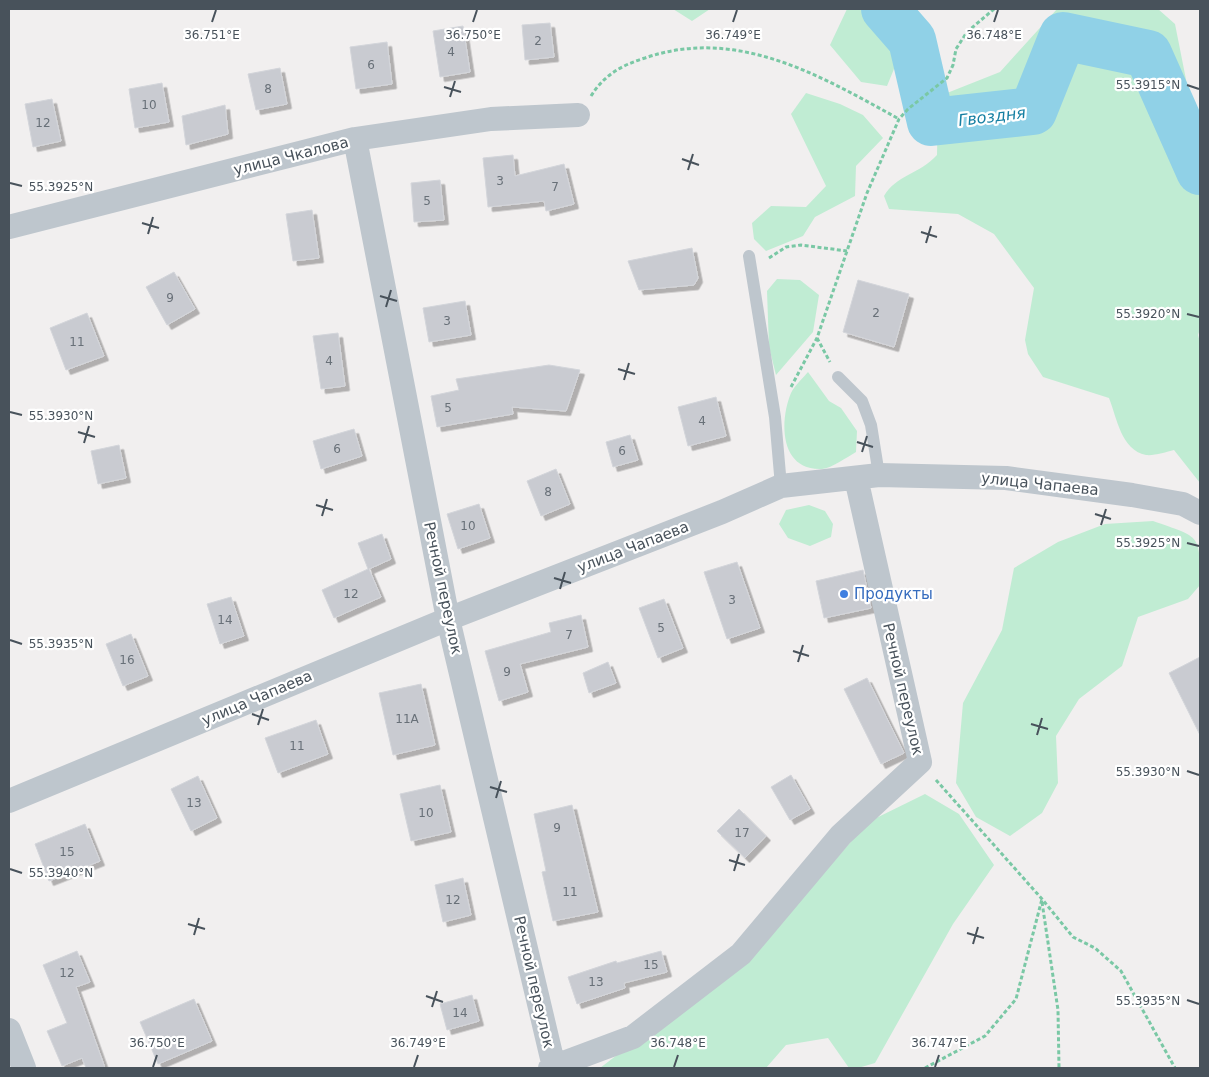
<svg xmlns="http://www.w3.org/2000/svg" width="1209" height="1077" viewBox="0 0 1209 1077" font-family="'DejaVu Sans',sans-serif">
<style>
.green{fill:#c0ecd3}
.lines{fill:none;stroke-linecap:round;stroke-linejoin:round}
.river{stroke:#90d1e7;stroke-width:48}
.building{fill:#c9cbd1;stroke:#d3d5da;filter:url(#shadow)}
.path{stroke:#7ac8a5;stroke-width:3;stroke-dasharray:4 2.5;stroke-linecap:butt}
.lane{stroke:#bec6cd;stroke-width:12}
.street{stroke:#bec6cd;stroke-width:24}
.ticks{fill:none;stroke:#48525b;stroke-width:2}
.shop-dot{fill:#3f7fe0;stroke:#fff;stroke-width:2}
.labels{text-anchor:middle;stroke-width:4.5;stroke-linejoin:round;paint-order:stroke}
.number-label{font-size:12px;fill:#687078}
.street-label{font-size:15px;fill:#48525b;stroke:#fff}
.shop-label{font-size:15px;fill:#366cbe;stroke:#fff;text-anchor:start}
.water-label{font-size:16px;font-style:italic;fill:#157fa2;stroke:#fff}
.ticks-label{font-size:12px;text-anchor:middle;fill:#48525b;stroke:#fff;stroke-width:4.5;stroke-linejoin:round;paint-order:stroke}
</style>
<defs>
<filter id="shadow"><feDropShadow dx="4.5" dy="4.5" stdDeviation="0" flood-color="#0004"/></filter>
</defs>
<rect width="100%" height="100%" fill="#f1efef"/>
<path class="green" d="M 673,9 L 710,9 L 692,21 Z
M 847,9 L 911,9 L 903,47 L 887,86 L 861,82 L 830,45 Z
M 1057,9 L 1158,9 L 1175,24 L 1197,135 L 1200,137 L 1200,329 L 1198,335 L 1200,342 L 1200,483 L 1174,450 C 1166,452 1154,456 1146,455 C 1121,450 1117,418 1109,398 L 1043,377 L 1028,354 L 1025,340 L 1034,288 L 994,234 L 958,214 L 889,209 L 884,196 C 896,175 920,174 937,155 L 938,103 L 947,93 L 1000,72 Z
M 806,93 L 840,104 L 863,115 L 883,138 L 856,166 L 855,196 L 815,217 L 803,236 L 766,251 L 754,239 L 752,223 L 771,206 L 806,207 L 826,186 L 791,114 Z
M 777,279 L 800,280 L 819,295 L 813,332 L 776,375 L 769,347 L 767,291 Z
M 808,372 L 829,401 L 841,408 L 857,431 L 856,452 C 847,457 832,468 822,469 C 780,471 779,422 791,393 C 795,385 803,378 808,372 Z
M 809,505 L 825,511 L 833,524 L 831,537 L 810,546 L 788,538 L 779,524 L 786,510 Z
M 1153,521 C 1201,538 1200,533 1200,585 L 1188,599 L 1138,617 L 1122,666 L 1079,699 L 1056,736 L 1058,783 L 1042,813 L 1010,836 L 976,817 L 956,783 L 963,703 L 1002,630 L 1014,568 L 1058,542 L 1105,524 Z
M 925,794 L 959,814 L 994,865 L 953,924 L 875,1063 L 858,1068 L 849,1068 L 828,1038 L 786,1045 L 766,1068 L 600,1068 L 760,946 L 868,822 Z"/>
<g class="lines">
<path class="river" d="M 885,9 L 912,40 L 931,122 L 1033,111 L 1063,36 L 1148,54 L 1200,171"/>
</g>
<path class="building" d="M 550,23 L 554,57 L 525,60 L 522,25 Z
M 463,26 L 470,72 L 440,77 L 433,31 Z
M 387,42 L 392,84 L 356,89 L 350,47 Z
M 280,68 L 287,104 L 256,110 L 248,74 Z
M 162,83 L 169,122 L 135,128 L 129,89 Z
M 52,99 L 61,141 L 33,147 L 25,104 Z
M 225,105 L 228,134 L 186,145 L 182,116 Z
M 513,155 L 515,176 L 564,164 L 574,204 L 546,211 L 544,201 L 488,207 L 483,158 Z
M 440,180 L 444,220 L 414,222 L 411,183 Z
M 312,210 L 319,258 L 293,261 L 286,214 Z
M 692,248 L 698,278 L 694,285 L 639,290 L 628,261 Z
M 174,272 L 195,309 L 167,325 L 146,287 Z
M 858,280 L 909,294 L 894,347 L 843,332 Z
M 465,301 L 471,335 L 429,342 L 423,308 Z
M 87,313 L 104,356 L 66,370 L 50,328 Z
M 338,333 L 345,386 L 321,389 L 313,336 Z
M 549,365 L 580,370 L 566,411 L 512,407 L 513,414 L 437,427 L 431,396 L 459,390 L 456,379 Z
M 716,397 L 726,436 L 688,446 L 678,407 Z
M 354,429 L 362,456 L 321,469 L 313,441 Z
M 630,435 L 638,460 L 613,467 L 606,442 Z
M 119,445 L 126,478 L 98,484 L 91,451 Z
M 556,469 L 570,504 L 541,516 L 527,481 Z
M 479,504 L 490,538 L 458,549 L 447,514 Z
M 382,534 L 391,559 L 369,569 L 381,597 L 334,618 L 322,590 L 368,569 L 358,543 Z
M 737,562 L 760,628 L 727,639 L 704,572 Z
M 863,570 L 871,608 L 824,618 L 816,581 Z
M 231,597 L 244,636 L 220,644 L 207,604 Z
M 664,599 L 683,648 L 658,658 L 639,608 Z
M 581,615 L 588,647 L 520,664 L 528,692 L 499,701 L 485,651 L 551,632 L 549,623 Z
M 131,634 L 148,676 L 123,686 L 106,644 Z
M 1200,657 L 1200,735 L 1169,673 Z
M 608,662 L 616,683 L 589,693 L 583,673 Z
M 867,678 L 904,753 L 881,764 L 844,689 Z
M 421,684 L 435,745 L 393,755 L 379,693 Z
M 316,720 L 328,754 L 278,773 L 265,738 Z
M 791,775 L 810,809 L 790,820 L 771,787 Z
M 198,776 L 217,818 L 191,831 L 171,789 Z
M 440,785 L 451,832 L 411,841 L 400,794 Z
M 572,805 L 598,912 L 553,921 L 542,872 L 546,871 L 534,814 Z
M 739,809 L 766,836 L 745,858 L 717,831 Z
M 85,824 L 100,861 L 49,881 L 35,844 Z
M 463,878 L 471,915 L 443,922 L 435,885 Z
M 77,951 L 90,982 L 76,987 L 105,1068 L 86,1068 L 82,1058 L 62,1066 L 47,1031 L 67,1023 L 43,965 Z
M 661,951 L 667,972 L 624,983 L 625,988 L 577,1004 L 568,977 L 616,961 L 617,963 Z
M 472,995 L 479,1021 L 447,1030 L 440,1004 Z
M 194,999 L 212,1041 L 158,1064 L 140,1022 Z"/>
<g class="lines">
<path class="path" d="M 591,96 C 604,75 622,65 645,58 C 737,26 821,76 899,119
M 769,258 L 786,247 L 801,245 L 847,251
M 817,338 L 830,362
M 791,387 L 817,338 L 867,193 L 899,119 L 908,109 L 947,78 L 953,65 L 956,49 L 967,32 L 994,9
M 936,780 L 1042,899 L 1073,937 L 1095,948 L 1121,971 L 1175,1068
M 1042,902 L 1058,1010 L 1059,1068
M 925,1068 L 985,1036 L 1016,999 L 1042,899"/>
<path class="lane" d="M 749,256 L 775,417 L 781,486
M 838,377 L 862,401 L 871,425 L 879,475"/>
<path class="street" d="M 355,139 L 448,619 L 554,1067
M 9,227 L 355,139 L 491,119 L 578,115
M 9,801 L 448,619 L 722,512 L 781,486 L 879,475 L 1006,478 L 1132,495 L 1183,504 L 1200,513
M 9,1030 L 24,1068
M 550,1068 L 633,1037 L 741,954 L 841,835 L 920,762 L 856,478"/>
</g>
<path class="ticks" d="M 212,22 L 216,10M 473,22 L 477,10M 733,22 L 737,10M 994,22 L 998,10M 1187,85 L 1199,89M 444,87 L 461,92M 450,97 L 455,81M 682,159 L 699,165M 688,170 L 693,154M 10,183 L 22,186M 142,223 L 159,228M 921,232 L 937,237M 148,234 L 153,217M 926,243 L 931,226M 380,296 L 397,301M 386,307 L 391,290M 1187,314 L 1199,317M 618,369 L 635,374M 624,380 L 629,363M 10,412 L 22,415M 78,432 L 95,437M 857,442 L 873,447M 84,443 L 89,426M 862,452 L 867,436M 316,505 L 333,510M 1095,514 L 1111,519M 322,516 L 327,499M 1101,525 L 1106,509M 1187,543 L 1199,546M 554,578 L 571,583M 560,589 L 565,572M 10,640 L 22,644M 793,651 L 809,656M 798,662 L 803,645M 252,714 L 269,720M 1031,724 L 1048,729M 258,725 L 263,709M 1037,735 L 1042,718M 1187,771 L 1199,775M 490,787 L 507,792M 496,798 L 501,781M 729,860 L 745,865M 10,869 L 22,873M 734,871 L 739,854M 188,924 L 205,929M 967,933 L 984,938M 194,935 L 199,918M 973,944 L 978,927M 426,996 L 443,1002M 1187,1000 L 1199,1004M 432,1007 L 437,991M 153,1067 L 157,1055M 414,1067 L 418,1055M 674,1067 L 678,1055M 935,1067 L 939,1055"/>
<circle class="shop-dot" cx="844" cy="594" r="5"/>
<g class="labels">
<g class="number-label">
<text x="538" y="45">2</text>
<text x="451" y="56">4</text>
<text x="371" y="69">6</text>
<text x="268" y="93">8</text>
<text x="149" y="109">10</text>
<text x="43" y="127">12</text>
<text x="500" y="185">3</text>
<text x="555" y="191">7</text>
<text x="427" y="205">5</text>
<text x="170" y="302">9</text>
<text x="876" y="317">2</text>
<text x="447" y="325">3</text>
<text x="77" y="346">11</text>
<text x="329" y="365">4</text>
<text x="448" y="412">5</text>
<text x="702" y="425">4</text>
<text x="337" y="453">6</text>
<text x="622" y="455">6</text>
<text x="548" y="496">8</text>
<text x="468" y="530">10</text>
<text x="351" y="598">12</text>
<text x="732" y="604">3</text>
<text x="225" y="624">14</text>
<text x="661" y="632">5</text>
<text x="569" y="639">7</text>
<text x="127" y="664">16</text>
<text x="507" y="676">9</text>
<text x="407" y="723">11А</text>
<text x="297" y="750">11</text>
<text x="194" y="807">13</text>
<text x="426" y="817">10</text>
<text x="557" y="832">9</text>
<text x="742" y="837">17</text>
<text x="67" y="856">15</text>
<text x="570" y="896">11</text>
<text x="453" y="904">12</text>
<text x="651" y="969">15</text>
<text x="67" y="977">12</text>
<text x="596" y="986">13</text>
<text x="460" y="1017">14</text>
</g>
<g class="street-label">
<text transform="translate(291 156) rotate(-14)" y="5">улица Чкалова</text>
<text transform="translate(1040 484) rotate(6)" y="5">улица Чапаева</text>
<text transform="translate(633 547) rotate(-21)" y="5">улица Чапаева</text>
<text transform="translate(443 588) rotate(78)" y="5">Речной переулок</text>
<text transform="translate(903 689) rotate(77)" y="5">Речной переулок</text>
<text transform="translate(257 698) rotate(-23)" y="5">улица Чапаева</text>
<text transform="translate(534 982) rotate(77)" y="5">Речной переулок</text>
</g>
<g class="shop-label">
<text x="854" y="599">Продукты</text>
</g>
<g class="water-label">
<text transform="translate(992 116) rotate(-7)" y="6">Гвоздня</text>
</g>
</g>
<g class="ticks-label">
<text x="212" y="39">36.751°E</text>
<text x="473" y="39">36.750°E</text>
<text x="733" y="39">36.749°E</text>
<text x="994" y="39">36.748°E</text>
<text x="1148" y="89">55.3915°N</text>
<text x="61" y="191">55.3925°N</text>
<text x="1148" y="318">55.3920°N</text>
<text x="61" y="420">55.3930°N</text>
<text x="1148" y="547">55.3925°N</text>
<text x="61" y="648">55.3935°N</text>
<text x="1148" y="776">55.3930°N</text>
<text x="61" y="877">55.3940°N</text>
<text x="1148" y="1005">55.3935°N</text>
<text x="157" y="1047">36.750°E</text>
<text x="418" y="1047">36.749°E</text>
<text x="678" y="1047">36.748°E</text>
<text x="939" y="1047">36.747°E</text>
</g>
<rect width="1209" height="1077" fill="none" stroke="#48525b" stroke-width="20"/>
</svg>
